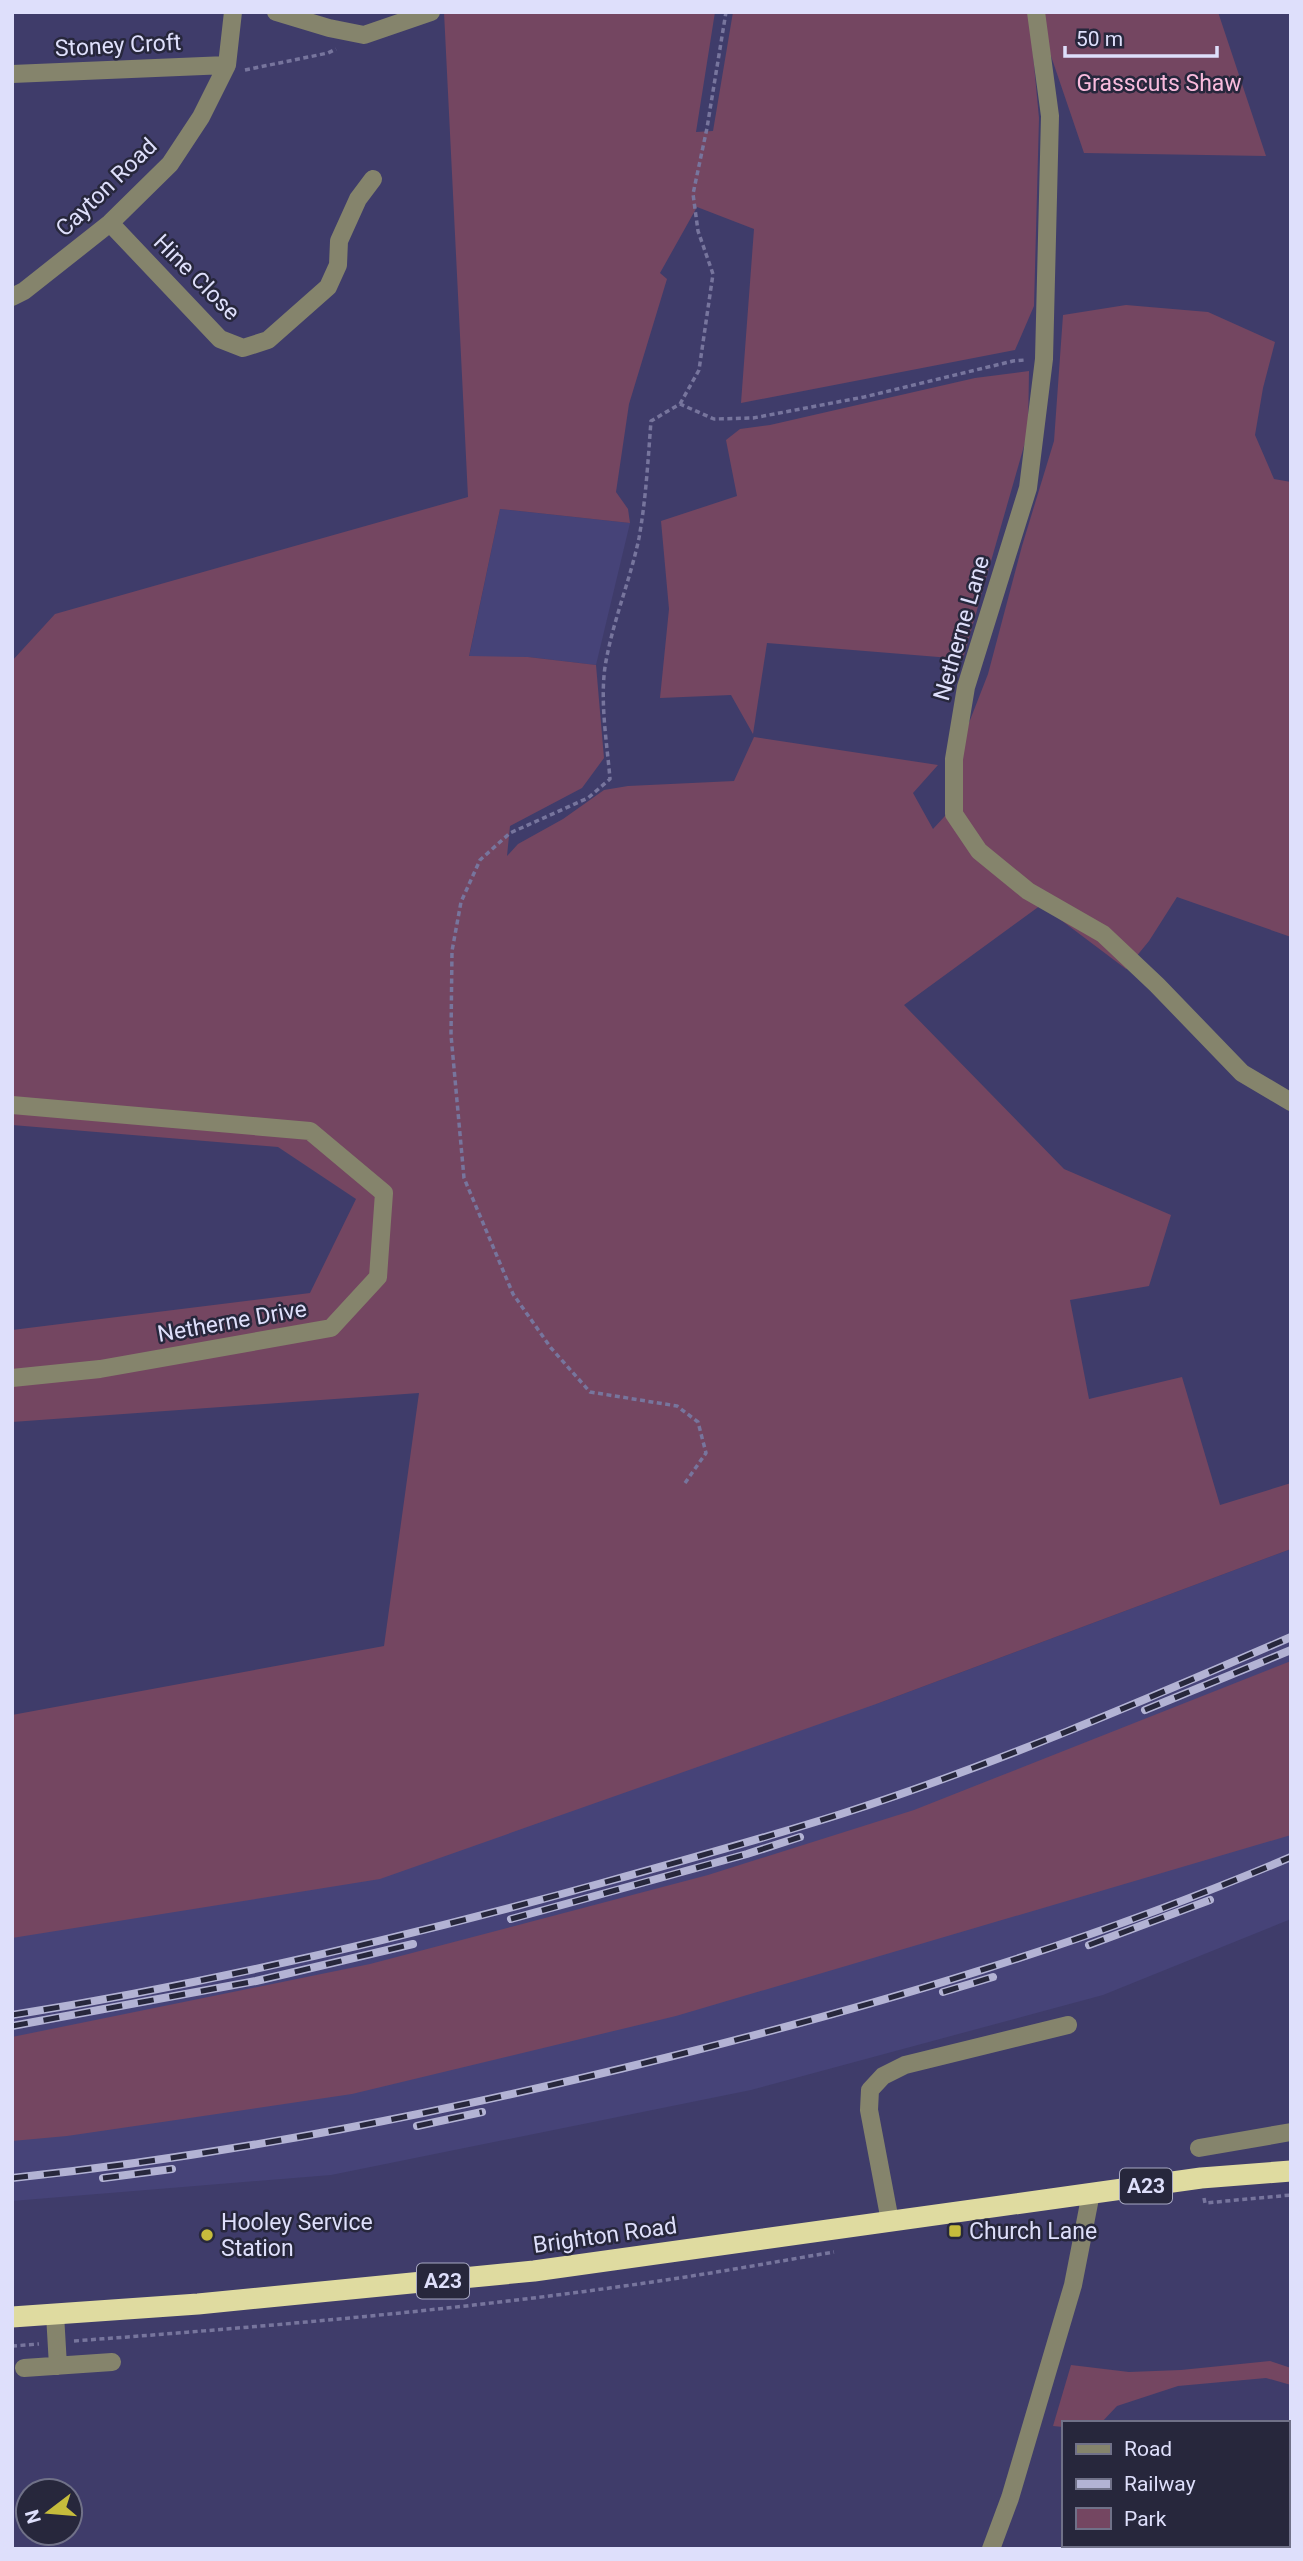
<svg xmlns="http://www.w3.org/2000/svg" width="1303" height="2561" viewBox="0 0 1303 2561" font-family="Roboto,sans-serif">
<style>
.built{fill:#464378}
.green{fill:#744661}
.lines{fill:none;stroke-linecap:round;stroke-linejoin:round}
.path{stroke:#77759d;stroke-width:3.5;stroke-dasharray:5 3.5;stroke-linecap:butt}
.minor{stroke:#85846c;stroke-width:18}
.highway{stroke:#dfdba0;stroke-width:21}
.rail-casing{stroke:#b3b3d4;stroke-width:8}
.rail{stroke:#27273c;stroke-width:5;stroke-dasharray:16;stroke-linecap:butt}
.poi-dot{fill:#c6bc3c;stroke:#27273c;stroke-width:2.5}
.labels{text-anchor:middle;stroke-width:5;stroke-linejoin:round;paint-order:stroke}
.shield{fill:#27273c;stroke:#a7a8c2;stroke-width:2}
.shield-label{font-size:21px;font-weight:bold;fill:#dedffb}
.street-label{font-size:23px;fill:#dedffb;stroke:#27273c}
.park-label{font-size:23px;fill:#f9bbdd;stroke:#27273c}
.poi-label{font-size:23px;fill:#dedffb;stroke:#27273c;text-anchor:start}
</style>
<rect width="100%" height="100%" fill="#3f3c6a"/>
<path class="built" d="M 500,509 L 630,523 L 596,665 L 528,657 L 469,657 Z
M 1291,1549 L 1291,1919 L 1103,1995 L 751,2090 L 331,2175 L 12,2201 L 12,1898 L 879,1703 Z"/>
<path class="green" d="M 444,12 L 715,12 L 696,132 L 713,131 L 733,12 L 1029,12 L 1039,118 L 1034,306 L 1015,350 L 741,403 L 754,229 L 697,207 L 660,273 L 667,279 L 629,404 L 616,492 L 628,509 L 630,523 L 500,509 L 469,656 L 528,657 L 596,665 L 604,758 L 582,788 L 510,826 L 507,856 L 518,844 L 563,819 L 604,790 L 628,786 L 734,781 L 754,737 L 938,765 L 913,793 L 933,829 L 956,804 L 958,751 L 988,674 L 1022,546 L 1054,441 L 1063,315 L 1126,305 L 1208,312 L 1275,342 L 1263,388 L 1255,435 L 1274,479 L 1291,482 L 1291,937 L 1177,897 L 1149,941 L 1126,969 L 1041,905 L 904,1005 L 1064,1169 L 1171,1215 L 1149,1286 L 1070,1300 L 1089,1399 L 1182,1377 L 1220,1505 L 1291,1483 L 1291,1549 L 879,1703 L 380,1879 L 12,1938 L 12,1715 L 384,1646 L 419,1393 L 12,1422 L 12,1330 L 310,1293 L 356,1199 L 278,1147 L 12,1125 L 12,661 L 55,614 L 468,497 Z
M 1036,12 L 1218,12 L 1266,156 L 1084,153 Z
M 1029,371 L 1028,432 L 963,659 L 767,643 L 753,734 L 731,695 L 660,698 L 669,609 L 661,521 L 737,496 L 726,440 L 740,429 L 770,425 L 975,378 Z
M 1291,1661 L 1291,1835 L 676,2016 L 352,2094 L 67,2136 L 12,2141 L 12,2037 L 370,1964 L 708,1875 L 914,1810 Z
M 1270,2361 L 1291,2368 L 1291,2385 L 1266,2378 L 1178,2386 L 1117,2406 L 1101,2423 L 1063,2423 L 1063,2427 L 1053,2426 L 1071,2365 L 1129,2372 L 1181,2370 Z"/>
<g class="lines">
<path class="path" d="M 245,70 L 328,53 L 336,49
M 680,404 L 699,370 L 713,274 L 698,231 L 693,194 L 707,128 L 726,12
M 685,1483 L 706,1453 L 698,1422 L 677,1406 L 590,1392 L 551,1348 L 513,1294 L 464,1178 L 451,1035 L 452,951 L 461,902 L 480,860 L 510,833 L 588,798 L 610,779 C 607,743 600,703 605,667 C 612,623 630,581 639,538 C 646,499 648,460 651,421 L 680,404 L 714,419 L 753,418 L 864,397 L 1013,361 L 1025,360
M 1204,2198 L 1205,2203 L 1291,2195
M 74,2341 C 274,2326 474,2309 672,2279 C 726,2271 780,2261 834,2252
M 12,2346 L 39,2344"/>
<path class="minor" d="M 276,12 L 329,28 L 364,35 L 431,12
M 1036,12 L 1050,116 L 1044,359 L 1028,488 L 966,687 L 954,759 L 954,814 L 979,851 L 1028,891 L 1103,934 L 1157,985 L 1242,1073 L 1291,1102
M 12,74 L 227,65
M 110,223 L 220,339 L 243,348 L 268,340 L 328,287 L 338,265 L 339,241 L 358,199 L 373,179
M 12,297 L 24,291 L 110,223 L 170,164 L 201,117 L 227,65 L 233,12
M 12,1105 L 310,1131 L 384,1193 L 378,1277 L 331,1328 L 100,1369 L 12,1378
M 1199,2148 L 1291,2132
M 890,2221 L 869,2110 L 870,2090 L 883,2076 L 905,2065 L 1068,2025
M 55,2314 L 58,2366
M 24,2368 L 112,2362
M 991,2549 L 1010,2498 L 1073,2285 L 1091,2193"/>
<path class="highway" d="M 12,2317 L 198,2304 L 534,2271 L 1201,2178 L 1291,2171"/>
<g class="rail-casing">
<path id="rail" d="M 1145,1710 L 1291,1650
M 511,1919 L 747,1854 L 800,1837
M 1089,1945 L 1210,1900
M 943,1992 L 993,1977
M 12,2015 C 212,1983 407,1937 602,1883 C 682,1861 762,1839 841,1814 C 994,1765 1143,1701 1291,1637
M 12,2026 L 256,1981 L 413,1944
M 417,2126 L 482,2112
M 12,2178 C 233,2155 450,2111 665,2058 C 878,2005 1089,1943 1291,1857
M 103,2178 L 172,2169"/>
</g>
<use href="#rail" class="rail"/>
</g>
<g class="poi-dot">
<rect x="948" y="2224" width="14" height="14" rx="3.5"/>
<circle cx="207" cy="2235" r="7"/>
</g>
<g class="labels">
<g class="shield">
<rect x="1120" y="2168.5" width="52" height="35" rx="5"/>
<rect x="417" y="2263.5" width="52" height="35" rx="5"/>
</g>
<g class="shield-label">
<text x="1146" y="2193">A23</text>
<text x="443" y="2288">A23</text>
</g>
<g class="street-label">
<text transform="translate(118 45) rotate(-3)" y="8">Stoney Croft</text>
<text transform="translate(106 187) rotate(-44)" y="8">Cayton Road</text>
<text transform="translate(197 277) rotate(45)" y="8">Hine Close</text>
<text transform="translate(961 628) rotate(-74)" y="8">Netherne Lane</text>
<text transform="translate(232 1321) rotate(-10)" y="8">Netherne Drive</text>
<text transform="translate(605 2235) rotate(-8)" y="8">Brighton Road</text>
</g>
<g class="park-label">
<text x="1159" y="91">Grasscuts Shaw</text>
</g>
<g class="poi-label">
<text x="221" y="2230">Hooley Service<tspan x="221" dy="26">Station</tspan></text>
<text x="969" y="2239">Church Lane</text>
</g>
</g>
<rect width="1303" height="2561" fill="none" stroke="#dedffb" stroke-width="28"/>
<rect x="1062" y="2421" width="228" height="126" fill="#27273c" stroke="#707188" stroke-width="2"/>
<rect x="1076" y="2444" width="35" height="10" fill="#85846c" stroke="#707188" stroke-width="2"/>
<text x="1124" y="2456" font-size="21" fill="#dedffb">Road</text>
<rect x="1076" y="2479" width="35" height="10" fill="#b3b3d4" stroke="#707188" stroke-width="2"/>
<text x="1124" y="2491" font-size="21" fill="#dedffb">Railway</text>
<rect x="1076" y="2508" width="35" height="21" fill="#744661" stroke="#707188" stroke-width="2"/>
<text x="1124" y="2526" font-size="21" fill="#dedffb">Park</text>
<g transform="translate(49 2512) rotate(254)"><circle r="33" fill="#27273c" stroke="#707188" stroke-width="2"/>
<path d="M0-5L12 26L0 18L-12 26Z" fill="#c6bc3c"/>
<text y="-10" font-size="19" font-weight="bold" text-anchor="middle" fill="#dedffb">N</text>
</g>
<path d="M1065 46v10h152v-10" fill="none" stroke="#dedffb" stroke-width="3.5"/>
<text x="1076" y="46" font-size="21" fill="#dedffb" stroke="#27273c" stroke-width="5" paint-order="stroke">50 m</text>
</svg>
